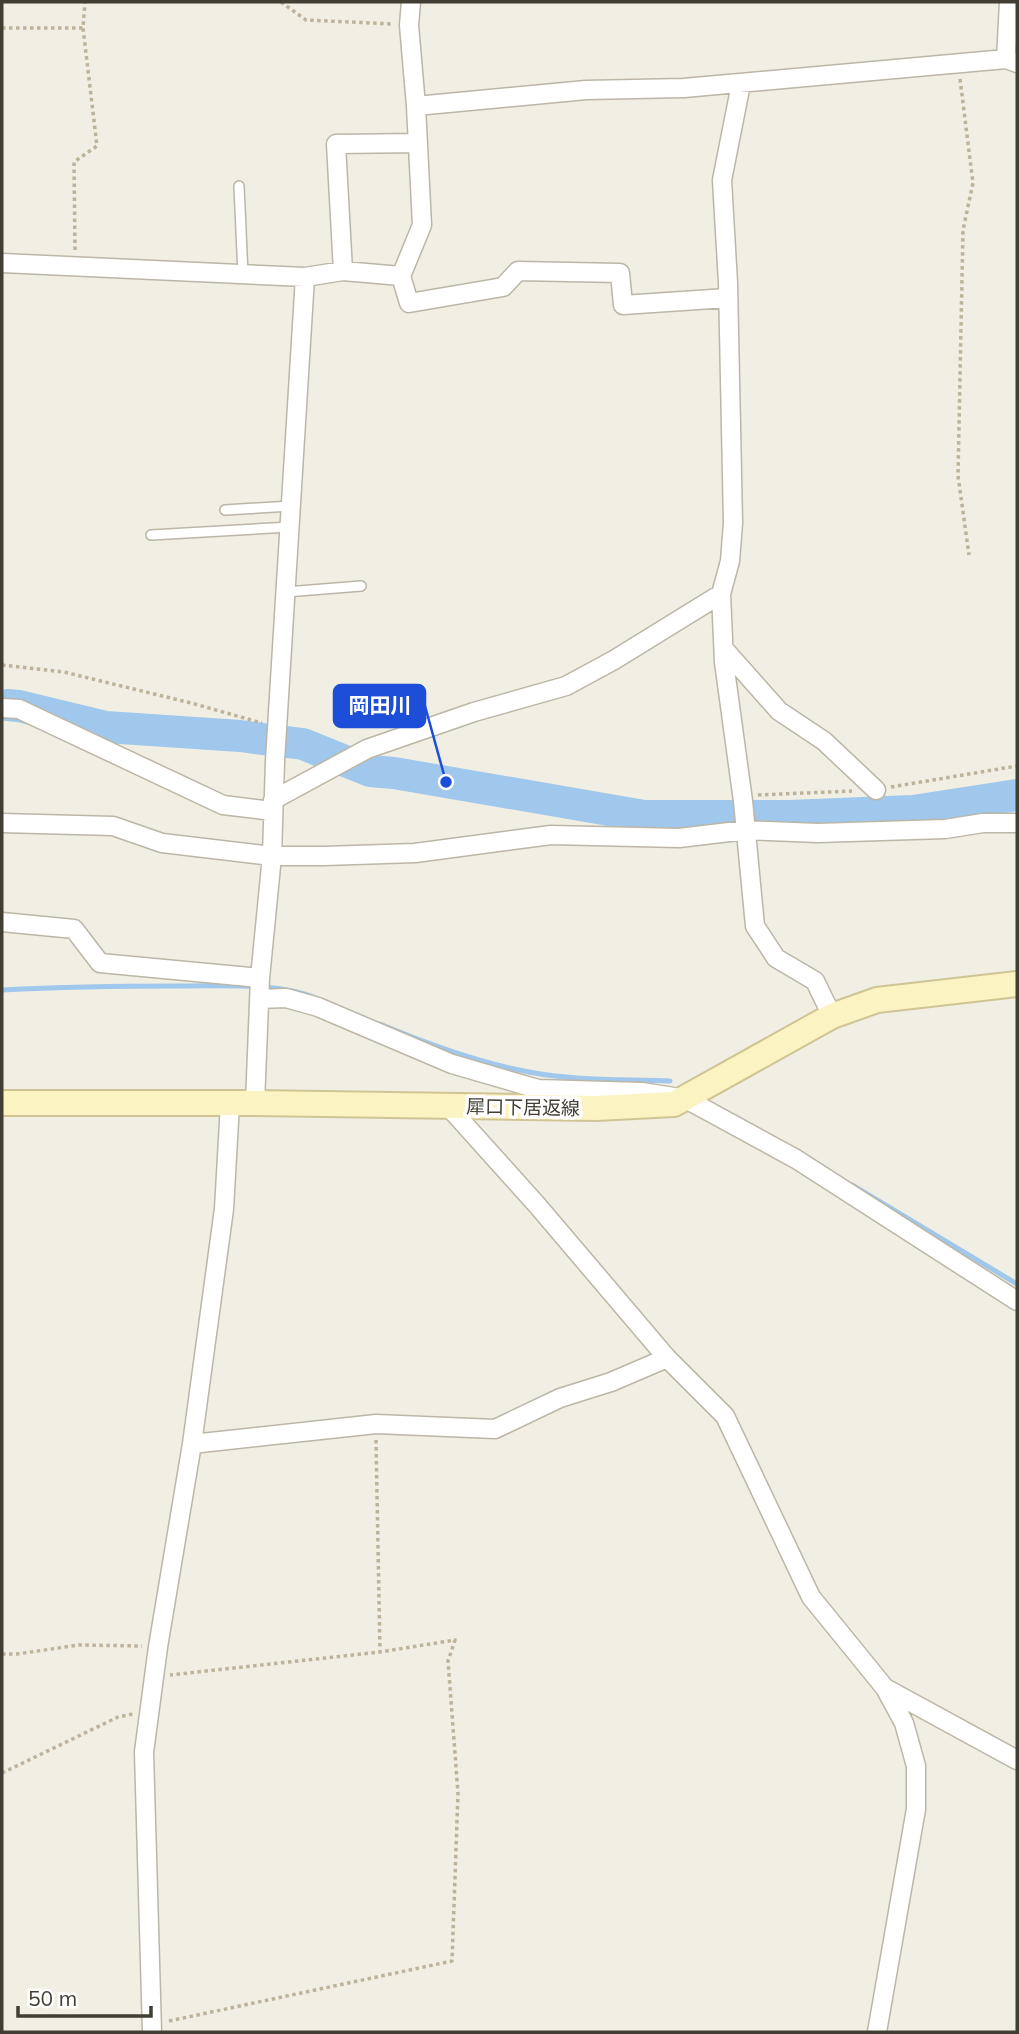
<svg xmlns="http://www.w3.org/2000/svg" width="1019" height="2034" viewBox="0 0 1019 2034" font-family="Mulish,'Noto Sans JP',sans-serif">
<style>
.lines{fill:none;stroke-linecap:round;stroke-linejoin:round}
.stream{stroke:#a0c7ec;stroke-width:5}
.river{stroke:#a0c7ec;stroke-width:32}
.service-casing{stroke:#bcb6a6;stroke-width:12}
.minor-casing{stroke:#bcb6a6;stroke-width:21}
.secondary-casing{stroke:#d0c494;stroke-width:28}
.path{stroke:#bdb398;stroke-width:3.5;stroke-dasharray:3.5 3.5;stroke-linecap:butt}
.service{stroke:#fff;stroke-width:9}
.minor{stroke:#fff;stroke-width:18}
.secondary{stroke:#fcf3c2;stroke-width:24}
.labels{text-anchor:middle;stroke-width:7;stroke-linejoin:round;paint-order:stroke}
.street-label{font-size:19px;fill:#423e34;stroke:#fff}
.leader{fill:none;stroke:#1d4ed8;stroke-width:2.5}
.callout-dot{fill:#1d4ed8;stroke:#fff;stroke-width:2.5}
.callout{fill:#1d4ed8;stroke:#1d4ed8;stroke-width:2.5}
.callout-label{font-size:21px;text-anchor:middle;font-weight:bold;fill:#fff}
</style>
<rect width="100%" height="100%" fill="#f1eee3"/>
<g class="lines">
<path class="stream" d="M 2,990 C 61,987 121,986 180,986 C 226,986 277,982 319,999
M 380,1024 C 425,1043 481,1063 529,1072 C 575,1081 623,1079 670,1081
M 852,1185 L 1017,1284"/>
<path class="river" d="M 7,705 L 19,706 L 106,727 L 240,736 L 303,744 L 370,771 L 394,773 L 644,816 L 790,816 L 913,811 L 1017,795"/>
<g class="service-casing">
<path id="service" d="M 239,186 L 243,275
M 225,510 L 291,506
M 151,535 L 290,527
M 286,592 L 361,586"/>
</g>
<g class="minor-casing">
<path id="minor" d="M 411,2 L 409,25 L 416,106 L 422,225 L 401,276 L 409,303 L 503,287 L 518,271 L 620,273 L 623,305 L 727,298
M 1006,59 L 1009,2
M 741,84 L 722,180 L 728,283 L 733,523 L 730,561 L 721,594 L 724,662 L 743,801 L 755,926 L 776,958 L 815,981 L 832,1016
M 416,106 L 586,90 L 684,88 L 1006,59 L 1017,63
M 2,263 L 305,277 L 343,271 L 401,276
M 343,271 L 336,144 L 418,143
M 724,649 L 779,711 L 824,741 L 876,790
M 2,708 L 19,709 L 223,805 L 272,811
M 273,800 L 367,749 L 474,712 L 566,686 L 614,660 L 721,594
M 2,823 L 113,826 L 162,843 L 272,856 L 324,856 L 415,853 L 551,835 L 679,838 L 746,830 L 818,833 L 945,829 L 983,823 L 1017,823
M 2,922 L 74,929 L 100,963 L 260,978
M 259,999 L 286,998 L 318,1007 L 452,1064 L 538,1089 L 642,1092 L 686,1099 L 796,1159 L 1017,1301
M 255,1103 L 260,978 L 272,856 L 275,761 L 305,277
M 448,1106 L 537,1205 L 667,1358 L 725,1416 L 811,1597 L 885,1688 L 904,1723 L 916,1766 L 916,1809 L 877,2032
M 192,1444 L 376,1424 L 495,1429 L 560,1398 L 611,1382 L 667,1358
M 885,1688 L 1017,1760
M 152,2032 L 144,1752 L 158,1647 L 192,1444 L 224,1209 L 230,1104"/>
</g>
<g class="secondary-casing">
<path id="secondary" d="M 2,1103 L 255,1103 L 596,1108 L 674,1104 L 832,1016 L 877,1000 L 1017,984"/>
</g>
<path class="path" d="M 281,2 L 306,20 L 393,24
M 2,28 L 83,28
M 960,79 L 973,183 L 963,230 L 958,476 L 969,555
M 75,250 L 74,162 L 97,146 L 83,28 L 85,2
M 2,665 L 64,672 L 191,703 L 262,723
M 891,787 L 1017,766
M 758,795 L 852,791
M 376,1440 L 380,1652
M 2,1654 L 17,1654 L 79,1645 L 142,1646
M 2,1773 L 118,1717 L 133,1714
M 169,2021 L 452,1961 L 458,1793 L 448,1661 L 455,1640 L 380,1652 L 170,1675"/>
<use href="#service" class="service"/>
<use href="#minor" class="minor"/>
<use href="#secondary" class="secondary"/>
</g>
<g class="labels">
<g class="street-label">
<text transform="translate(523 1107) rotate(1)" y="7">犀口下居返線</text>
</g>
</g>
<path class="leader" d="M446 782L425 706"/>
<circle class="callout-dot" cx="446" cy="782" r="7"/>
<rect class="callout" x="334" y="685" width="91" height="42" rx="7"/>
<g class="callout-label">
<text x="380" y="713">岡田川</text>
</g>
<rect width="1019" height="2034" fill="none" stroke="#423e34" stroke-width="7"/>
<path d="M18 2006v10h133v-10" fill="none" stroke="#423e34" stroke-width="3.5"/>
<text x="28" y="2006" font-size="21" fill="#423e34" stroke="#ffffff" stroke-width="5" paint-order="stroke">50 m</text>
</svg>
